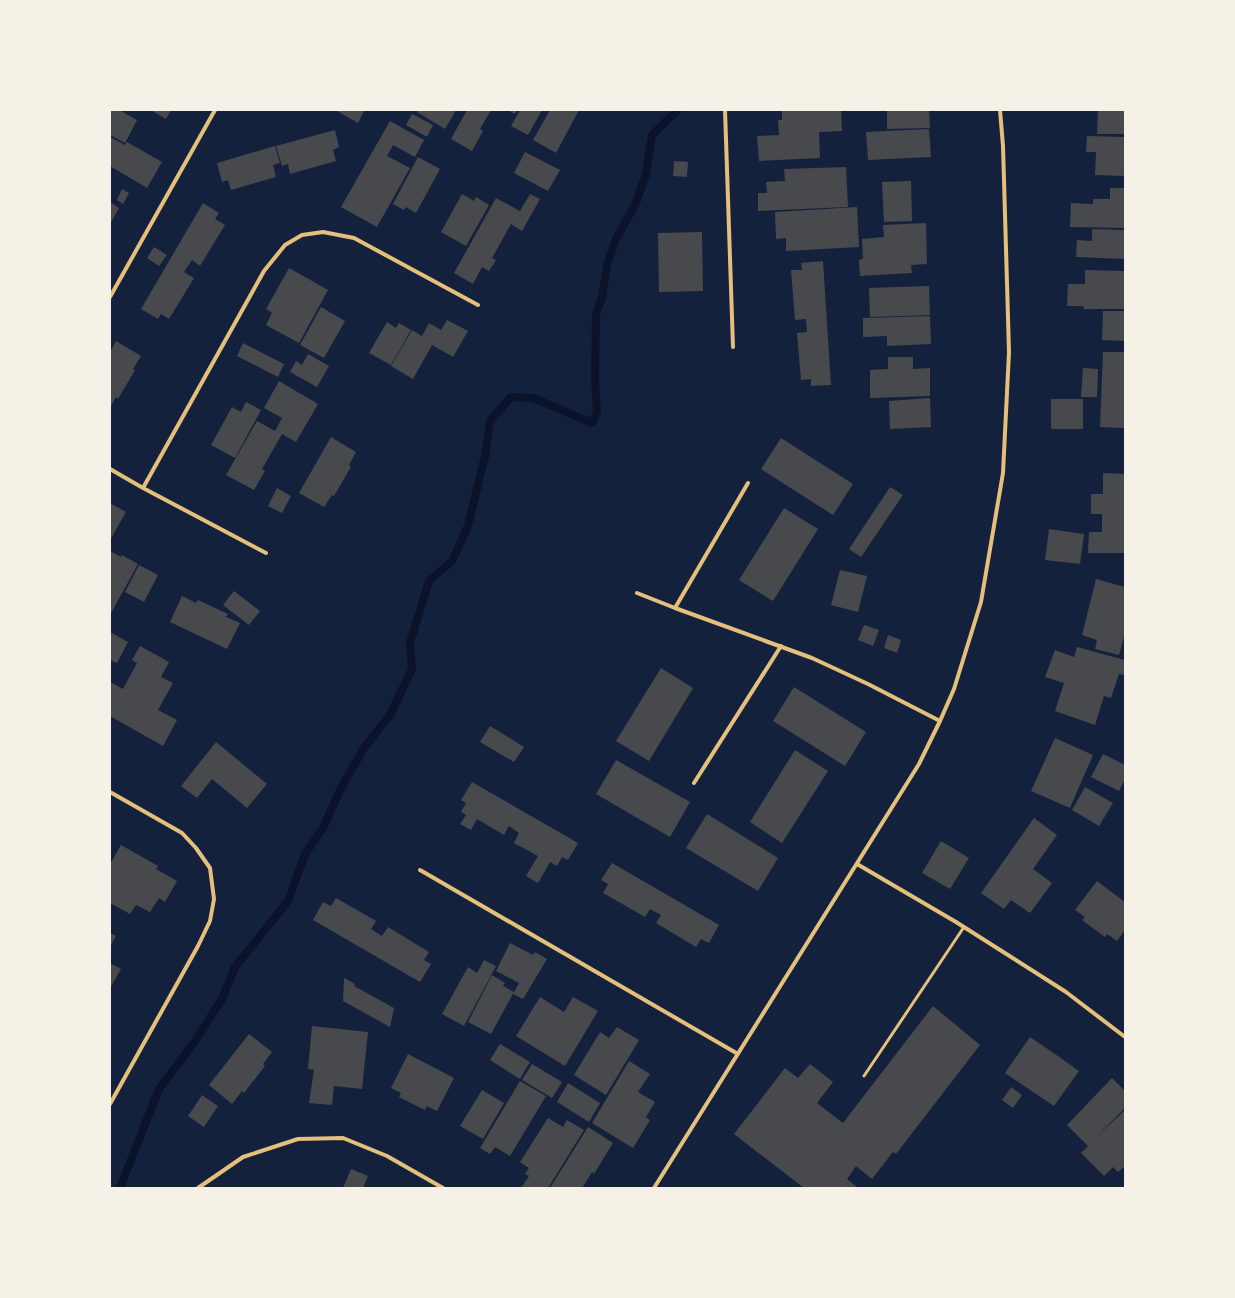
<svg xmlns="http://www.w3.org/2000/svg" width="1235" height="1298" viewBox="0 0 1235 1298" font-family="'PT Sans Narrow',sans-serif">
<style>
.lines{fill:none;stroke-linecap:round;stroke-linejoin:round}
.stream{stroke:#0b132b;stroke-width:8}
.building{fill:#48494c}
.service{stroke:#e5c07b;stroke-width:3}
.minor{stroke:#e5c07b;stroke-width:4}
</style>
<rect width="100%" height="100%" fill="#14213d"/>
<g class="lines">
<path class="stream" d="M 120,1188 L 159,1089 L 195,1041 L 222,999 L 235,967 L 288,901 L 305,854 L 323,828 L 341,788 L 364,748 L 390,715 L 412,669 L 410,643 L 429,581 L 452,561 L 468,526 L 485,456 L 490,421 L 511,397 L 533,398 L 592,423 L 597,412 L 595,378 L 596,314 L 602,298 L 607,265 L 616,239 L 636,203 L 646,174 L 652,135 L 678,110"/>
</g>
<path class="building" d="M 110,110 L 119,110 L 137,120 L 125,143 L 110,135 Z
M 151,110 L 171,110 L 166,119 Z
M 338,110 L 363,110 L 364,111 L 358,123 L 337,111 Z
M 418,110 L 456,110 L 445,129 L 417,112 Z
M 467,110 L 491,110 L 480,129 L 483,131 L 472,151 L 451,139 Z
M 508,110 L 517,110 L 515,114 Z
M 520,110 L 542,110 L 528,135 L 511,126 Z
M 550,110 L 579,110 L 556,153 L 533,140 Z
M 782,110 L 841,110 L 842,131 L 819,132 L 820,158 L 759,161 L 757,136 L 779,135 L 778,120 L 782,120 Z
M 887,110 L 929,110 L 930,128 L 887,129 Z
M 1098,110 L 1125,110 L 1125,134 L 1097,134 Z
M 412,114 L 433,125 L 427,137 L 406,125 Z
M 390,121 L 424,140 L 415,157 L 393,145 L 387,156 L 410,168 L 377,227 L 341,207 Z
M 929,129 L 931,157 L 868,160 L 866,132 Z
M 335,130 L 339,147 L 333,150 L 336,161 L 290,174 L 288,164 L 282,166 L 276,146 Z
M 1087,136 L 1125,137 L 1125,176 L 1095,175 L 1096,152 L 1086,152 Z
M 110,137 L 125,145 L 127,142 L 162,162 L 147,188 L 110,166 Z
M 275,146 L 280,163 L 273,165 L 276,177 L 231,190 L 228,180 L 222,182 L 217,163 Z
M 525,152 L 560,170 L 548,191 L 514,173 Z
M 418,157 L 440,169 L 416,213 L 406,207 L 404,210 L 393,204 Z
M 674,161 L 688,162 L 687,177 L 673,176 Z
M 846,167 L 848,207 L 758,211 L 758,193 L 767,193 L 766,182 L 785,181 L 784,169 Z
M 911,181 L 912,221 L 884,222 L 882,182 Z
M 1110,188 L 1125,188 L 1125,228 L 1070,227 L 1071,203 L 1093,204 L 1093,199 L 1110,199 Z
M 122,189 L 129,193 L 123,204 L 117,200 Z
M 462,194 L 474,201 L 476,197 L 489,205 L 466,246 L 441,232 Z
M 530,194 L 540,199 L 522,231 L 511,224 L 492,258 L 496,260 L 489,271 L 482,267 L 473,284 L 454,273 L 496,198 L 520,211 Z
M 110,202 L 119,208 L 110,224 Z
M 203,203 L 219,213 L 215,219 L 225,225 L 200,266 L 192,260 L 184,272 L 194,278 L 169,319 L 161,314 L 158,319 L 141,309 Z
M 857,207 L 859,247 L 786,251 L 786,238 L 776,239 L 775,212 Z
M 926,223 L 927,264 L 911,265 L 912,273 L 860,276 L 859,260 L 863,259 L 862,239 L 884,237 L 883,225 Z
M 1092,229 L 1125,230 L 1125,259 L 1076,257 L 1077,240 L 1092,241 Z
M 702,232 L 703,291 L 659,292 L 658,233 Z
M 154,247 L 167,255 L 159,266 L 147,258 Z
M 823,261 L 831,385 L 811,386 L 811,379 L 801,380 L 797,333 L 807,332 L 806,319 L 795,320 L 791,270 L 802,270 L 801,263 Z
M 289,268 L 328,290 L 299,343 L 266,325 L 272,313 L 266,309 Z
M 1085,270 L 1125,271 L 1125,309 L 1084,309 L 1083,306 L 1067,306 L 1068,284 L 1085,284 Z
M 929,286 L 930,315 L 870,317 L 869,288 Z
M 321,307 L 345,321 L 324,358 L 300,345 Z
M 1103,311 L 1125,311 L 1125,341 L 1102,340 Z
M 930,316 L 931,344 L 887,346 L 887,336 L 863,337 L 863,318 Z
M 447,320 L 468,331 L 453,357 L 432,345 L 413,379 L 391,366 L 412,330 L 422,336 L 429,323 L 441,330 Z
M 387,322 L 396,328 L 399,323 L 411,330 L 391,365 L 369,353 Z
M 116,341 L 141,356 L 133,369 L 135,370 L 118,399 L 116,397 L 110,408 L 110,352 Z
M 243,343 L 284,364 L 278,377 L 237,356 Z
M 1103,352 L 1125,352 L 1125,428 L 1100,427 Z
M 308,354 L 329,366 L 317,387 L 290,372 L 296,361 L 302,365 Z
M 888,357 L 913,357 L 913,369 L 930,368 L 930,396 L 870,398 L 870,370 L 888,369 Z
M 1083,368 L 1098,369 L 1097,397 L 1081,397 Z
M 279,381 L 318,404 L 296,442 L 282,434 L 262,469 L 265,471 L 254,490 L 226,475 L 257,421 L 275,431 L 282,418 L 264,408 Z
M 930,398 L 931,427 L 890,429 L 889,401 Z
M 1051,399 L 1083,399 L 1083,429 L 1051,429 Z
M 246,402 L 261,410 L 235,458 L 211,445 L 232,407 L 241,412 Z
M 331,437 L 356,452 L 349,465 L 351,467 L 334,496 L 332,495 L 324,507 L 299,493 Z
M 781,438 L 853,484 L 833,515 L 761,469 Z
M 1103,473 L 1125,474 L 1125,553 L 1088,553 L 1089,532 L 1102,532 L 1102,514 L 1091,514 L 1091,494 L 1103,494 Z
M 890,487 L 903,495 L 861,557 L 849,549 Z
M 277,488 L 291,496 L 282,513 L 268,506 Z
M 110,503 L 126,512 L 110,540 Z
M 784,508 L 818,529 L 773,601 L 739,580 Z
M 1049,529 L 1084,534 L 1080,564 L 1045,560 Z
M 110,551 L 121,557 L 122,555 L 138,564 L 110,615 Z
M 139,565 L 158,575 L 144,602 L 125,592 Z
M 840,570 L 867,576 L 858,612 L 831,605 Z
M 1096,579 L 1125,587 L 1125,633 L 1119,655 L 1095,649 L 1097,640 L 1082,635 Z
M 234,591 L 260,611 L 249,625 L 223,605 Z
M 182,596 L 196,603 L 198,600 L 228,614 L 226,617 L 240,623 L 227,649 L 170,622 Z
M 864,625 L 879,630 L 873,646 L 858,640 Z
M 110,632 L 128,642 L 117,663 L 110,660 Z
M 888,635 L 901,640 L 897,653 L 884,648 Z
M 140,646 L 169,662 L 161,677 L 173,683 L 158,710 L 177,720 L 163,746 L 110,716 L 110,682 L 123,689 L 137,663 L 132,660 Z
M 1077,647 L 1125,660 L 1125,675 L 1119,674 L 1111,698 L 1104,696 L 1095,725 L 1055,711 L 1064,683 L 1045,677 L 1055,650 L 1074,657 Z
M 661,668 L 693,688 L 649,761 L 616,741 Z
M 794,687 L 866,732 L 845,766 L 773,721 Z
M 490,726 L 524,747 L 514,762 L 480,742 Z
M 1055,738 L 1093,755 L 1070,808 L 1031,791 Z
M 216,742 L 267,784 L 247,808 L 212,779 L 197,798 L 181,786 Z
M 795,750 L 828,771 L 782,843 L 750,822 Z
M 1103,754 L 1125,765 L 1125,779 L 1119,791 L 1091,777 Z
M 616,760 L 690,802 L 670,837 L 596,794 Z
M 472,782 L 578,843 L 568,860 L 562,857 L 557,866 L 550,862 L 538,883 L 526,876 L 538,856 L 514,843 L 519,833 L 509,826 L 504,835 L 477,819 L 471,830 L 460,824 L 466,815 L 461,812 L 466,803 L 461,800 Z
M 1085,787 L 1113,803 L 1099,826 L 1072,810 Z
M 707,814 L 778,858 L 758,891 L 686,848 Z
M 1034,818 L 1057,835 L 1033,869 L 1052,883 L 1030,913 L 1011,900 L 1004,909 L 981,893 Z
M 941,841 L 969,858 L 950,889 L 922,873 Z
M 121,845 L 158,866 L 156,869 L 177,881 L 165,902 L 159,898 L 150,912 L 136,905 L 130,914 L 110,903 L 110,864 Z
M 612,863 L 719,925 L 709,943 L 701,939 L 696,947 L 656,923 L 661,915 L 650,909 L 645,917 L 603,893 L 608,884 L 601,880 Z
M 1097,881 L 1125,902 L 1125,930 L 1117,941 L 1107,934 L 1105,937 L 1082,920 L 1085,917 L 1075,910 Z
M 336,898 L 376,921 L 371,929 L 377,933 L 382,936 L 388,927 L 429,952 L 424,960 L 431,964 L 420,982 L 313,920 L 323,902 L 331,906 Z
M 110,933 L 116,936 L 110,946 Z
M 510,943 L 533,955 L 535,952 L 547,959 L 523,999 L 513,994 L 519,983 L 496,971 Z
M 484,960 L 496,966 L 464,1026 L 442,1014 L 468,967 L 477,973 Z
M 110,963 L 121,969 L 110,988 Z
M 492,975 L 505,983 L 503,986 L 514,992 L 491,1034 L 468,1022 Z
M 344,978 L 355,984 L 354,986 L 394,1008 L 390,1027 L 343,1001 Z
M 540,997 L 564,1012 L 573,997 L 598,1011 L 565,1066 L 516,1036 Z
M 933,1006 L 980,1045 L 896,1154 L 893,1152 L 872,1179 L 856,1166 L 847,1179 L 858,1188 L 804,1188 L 734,1134 L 785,1068 L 798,1078 L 810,1064 L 833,1082 L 817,1103 L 843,1123 Z
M 312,1026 L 368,1032 L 362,1089 L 334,1086 L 332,1105 L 309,1103 L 314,1070 L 308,1069 Z
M 617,1027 L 639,1040 L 606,1095 L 574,1075 L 600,1032 L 609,1038 Z
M 249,1034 L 272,1052 L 263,1064 L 265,1066 L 244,1093 L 242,1091 L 232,1104 L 209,1085 Z
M 1030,1037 L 1055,1054 L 1037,1080 L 1055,1054 L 1079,1071 L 1054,1106 L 1005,1073 Z
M 500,1044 L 530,1062 L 520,1079 L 490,1060 Z
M 408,1054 L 454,1078 L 437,1111 L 427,1106 L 425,1110 L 399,1097 L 401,1093 L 391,1088 Z
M 629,1061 L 650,1074 L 638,1092 L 655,1102 L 646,1117 L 650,1120 L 633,1148 L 592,1123 Z
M 532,1064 L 562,1082 L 552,1098 L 522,1080 Z
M 1112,1078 L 1125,1091 L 1125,1108 L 1094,1139 L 1125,1110 L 1125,1166 L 1118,1172 L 1113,1167 L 1104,1176 L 1081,1153 L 1088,1146 L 1067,1125 Z
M 520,1081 L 546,1096 L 510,1156 L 495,1147 L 490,1154 L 480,1148 Z
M 568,1083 L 600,1103 L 589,1122 L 557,1102 Z
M 1011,1087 L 1022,1095 L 1013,1108 L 1002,1100 Z
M 482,1090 L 504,1103 L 483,1139 L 460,1126 Z
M 202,1095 L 218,1106 L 204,1127 L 188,1116 Z
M 548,1118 L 563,1127 L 567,1120 L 584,1130 L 548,1188 L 521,1188 L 529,1176 L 525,1174 L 529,1168 L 520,1162 Z
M 588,1127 L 613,1143 L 594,1174 L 592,1172 L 582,1188 L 550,1188 Z
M 351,1169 L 368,1176 L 363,1188 L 343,1188 Z"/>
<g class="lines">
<path class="service" d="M 864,1076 L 964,927"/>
<path class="minor" d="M 725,110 L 733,347
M 110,297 L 215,110
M 110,469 L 143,488 L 266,553
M 143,488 L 264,271 L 285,245 L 302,235 L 323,232 L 354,238 L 478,305
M 637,593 L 675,608 L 812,658 L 868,684 L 940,721
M 675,608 L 748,483
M 694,783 L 781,646
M 110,792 L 182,833 L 196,848 L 210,868 L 214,899 L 210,921 L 198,946 L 110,1104
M 857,864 L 956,922 L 1066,992 L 1125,1037
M 420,870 L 738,1054
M 198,1188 L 243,1157 L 298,1139 L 343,1138 L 387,1156 L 443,1188
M 654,1188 L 919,764 L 940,721 L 954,689 L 981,602 L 1003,473 L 1009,352 L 1003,146 L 1000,110"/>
</g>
<rect width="1235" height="1298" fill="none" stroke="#f6f1e7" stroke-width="222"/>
</svg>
